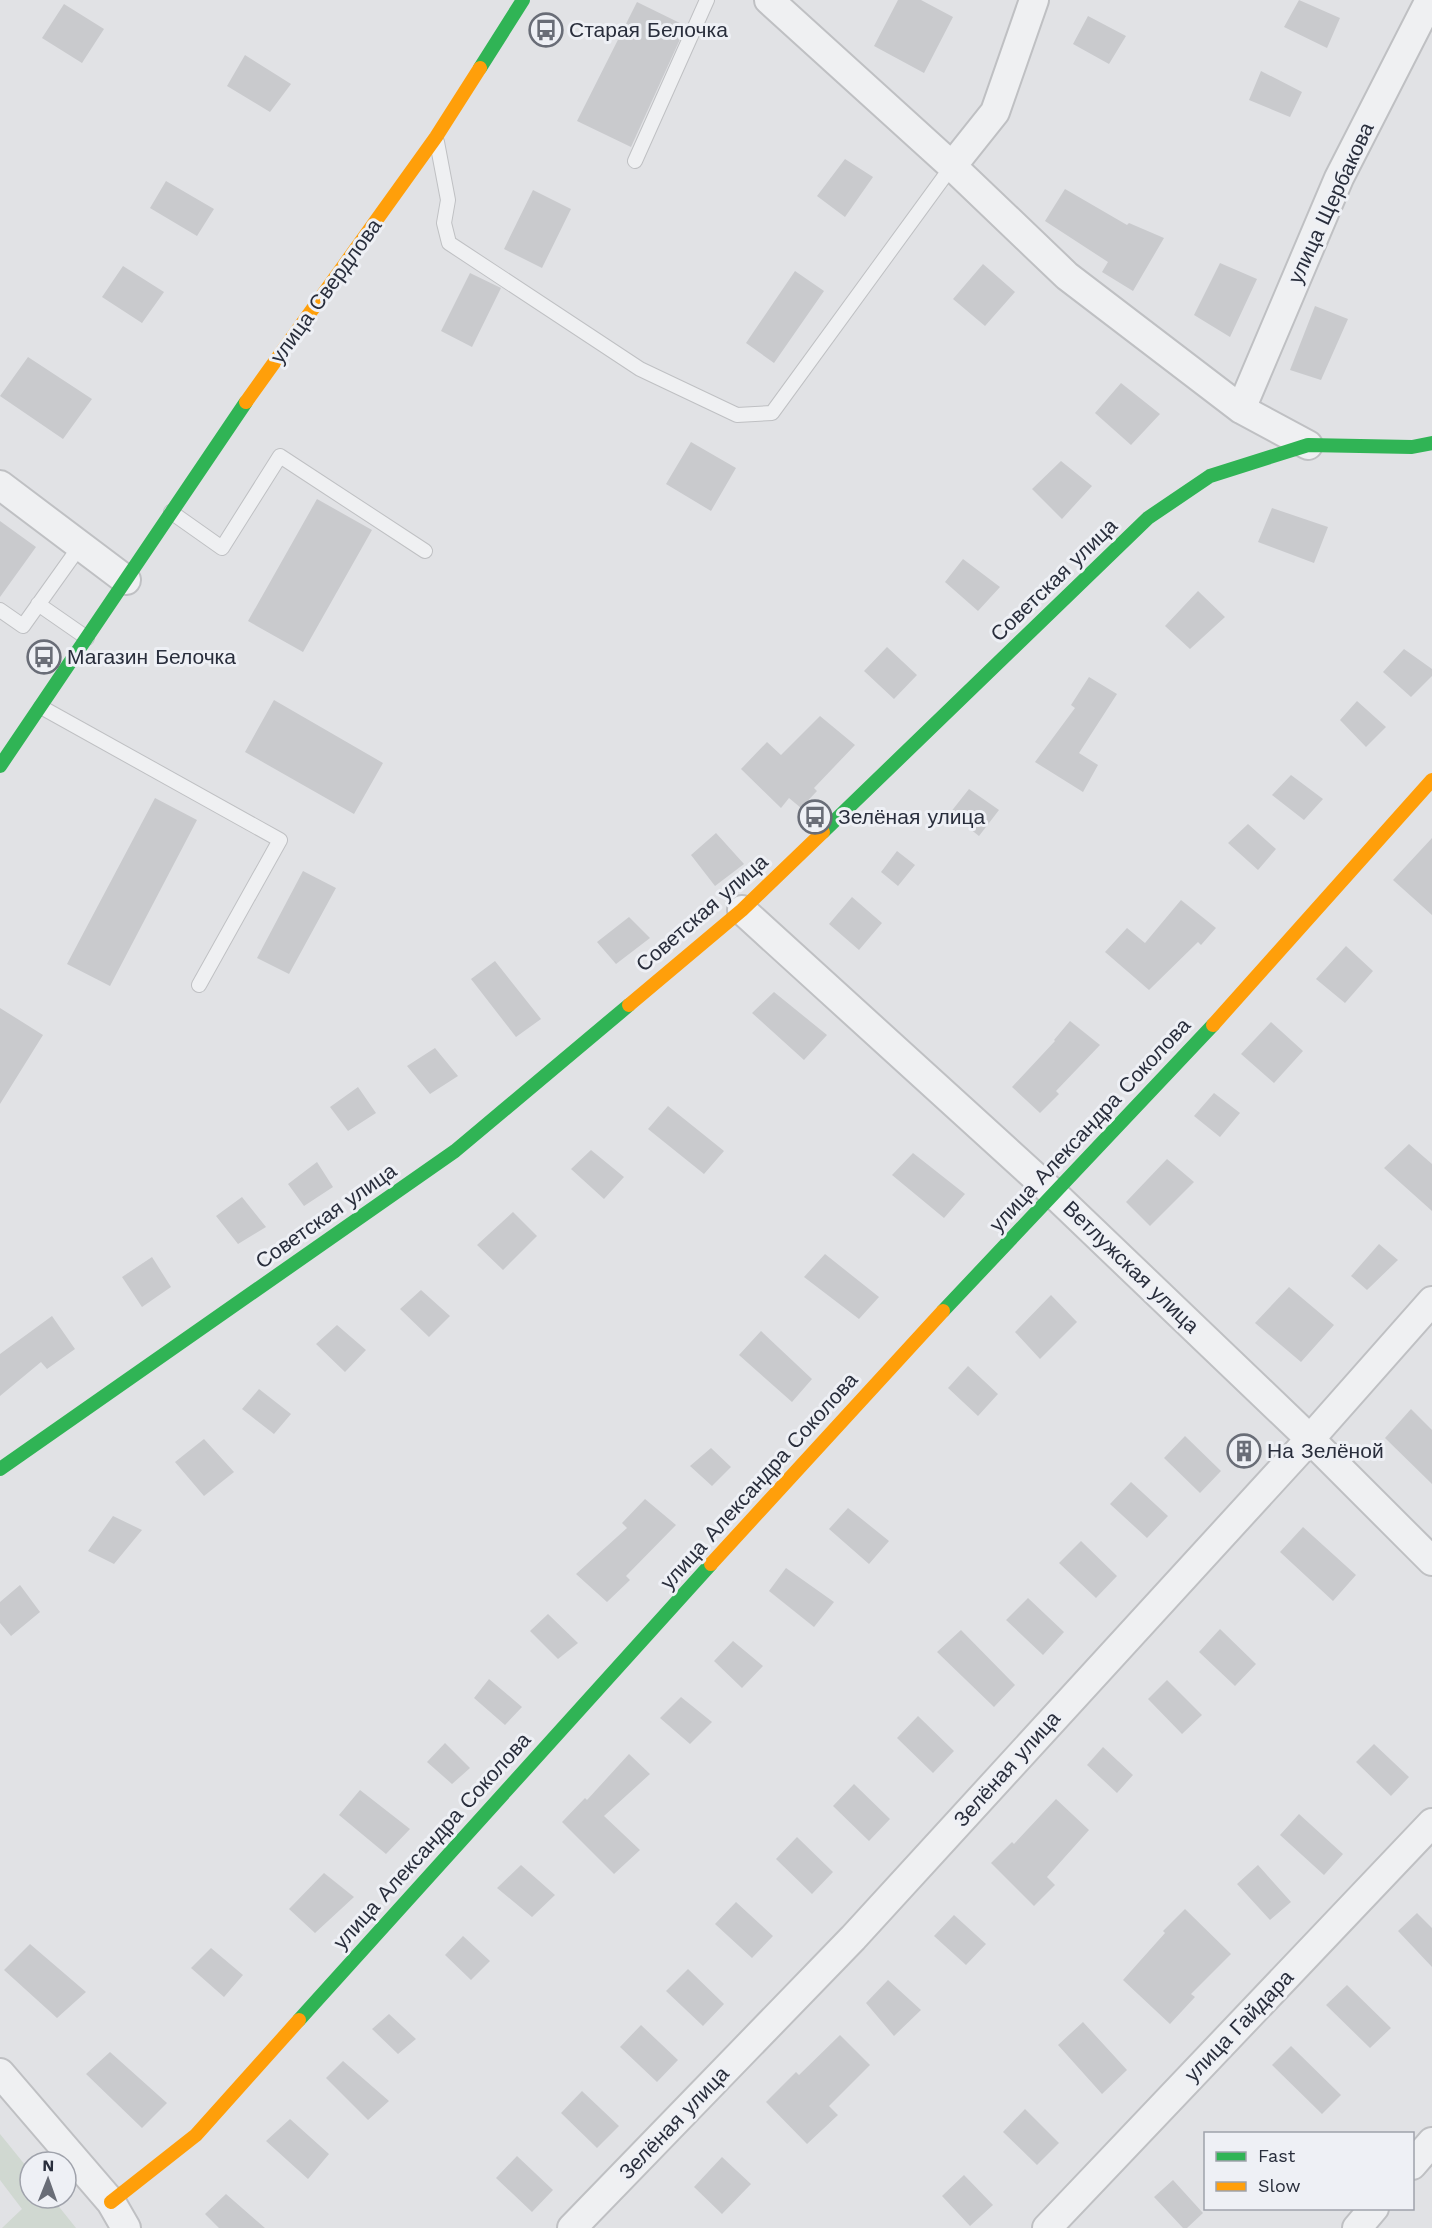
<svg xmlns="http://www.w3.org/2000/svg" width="1432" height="2228" viewBox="0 0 1432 2228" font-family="'Work Sans',sans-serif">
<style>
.green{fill:#d0d8d1}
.building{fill:#c9cacd}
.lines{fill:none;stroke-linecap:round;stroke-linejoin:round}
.lane-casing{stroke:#bfc0c3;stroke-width:16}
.street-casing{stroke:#bfc0c3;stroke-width:32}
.lane{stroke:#eff0f2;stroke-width:14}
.street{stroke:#eff0f2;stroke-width:28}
.fast{stroke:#30b455;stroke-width:14}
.slow{stroke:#ff9f0a;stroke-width:14}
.labels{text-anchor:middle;stroke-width:6;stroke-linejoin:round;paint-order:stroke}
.poi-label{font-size:21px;fill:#292e3c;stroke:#eef0f5;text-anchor:start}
.street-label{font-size:21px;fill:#292e3c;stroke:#eef0f5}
</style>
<rect width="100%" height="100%" fill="#e1e2e5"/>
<path class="green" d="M 0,2134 L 30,2171 L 30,2198 L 52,2198 L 76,2228 L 2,2228 L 22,2209 L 0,2180 Z"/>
<path class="building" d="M 898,0 L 921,0 L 953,17 L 924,73 L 874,46 Z
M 1299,0 L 1340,18 L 1327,48 L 1284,27 Z
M 637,2 L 686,26 L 631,147 L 577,121 Z
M 64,4 L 104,29 L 82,63 L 42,38 Z
M 1088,16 L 1126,36 L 1109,64 L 1073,44 Z
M 245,55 L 291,84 L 270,112 L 227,86 Z
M 1261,71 L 1302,92 L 1290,117 L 1249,100 Z
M 845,159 L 873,177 L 845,217 L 817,196 Z
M 166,181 L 214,209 L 197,236 L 150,208 Z
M 1065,189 L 1127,225 L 1129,223 L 1164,238 L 1133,291 L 1102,272 L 1108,262 L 1045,221 Z
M 533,190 L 571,209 L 542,268 L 504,249 Z
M 1220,263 L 1257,279 L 1230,337 L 1194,315 Z
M 983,264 L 1015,292 L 985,326 L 953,299 Z
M 123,266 L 164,292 L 142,323 L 102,297 Z
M 795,271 L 824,291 L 774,363 L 746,343 Z
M 470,273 L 501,288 L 472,347 L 441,331 Z
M 1315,306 L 1348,319 L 1321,380 L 1290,370 Z
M 28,357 L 92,399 L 63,439 L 0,396 Z
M 1121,383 L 1160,414 L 1131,445 L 1095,413 Z
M 691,442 L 736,468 L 711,511 L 666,484 Z
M 1061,461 L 1092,486 L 1062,519 L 1032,489 Z
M 317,499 L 372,530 L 303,652 L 248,621 Z
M 1272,508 L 1328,527 L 1314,563 L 1258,542 Z
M 0,521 L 36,547 L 0,597 Z
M 963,559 L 1000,587 L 978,611 L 945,582 Z
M 1198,591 L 1225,617 L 1190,649 L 1165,626 Z
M 887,647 L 917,675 L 894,699 L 864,671 Z
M 1404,649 L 1432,669 L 1432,676 L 1411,697 L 1383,672 Z
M 1089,677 L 1117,694 L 1079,753 L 1098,765 L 1083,792 L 1035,762 L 1075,708 L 1071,705 Z
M 274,700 L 383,763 L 354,814 L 245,752 Z
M 1357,701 L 1386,727 L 1366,747 L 1340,720 Z
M 820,716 L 855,745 L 814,788 L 817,791 L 801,808 L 789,798 L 781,808 L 741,769 L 767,742 L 781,755 Z
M 1291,775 L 1323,799 L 1304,820 L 1272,795 Z
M 969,789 L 999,810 L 979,836 L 950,813 Z
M 155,798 L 197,820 L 110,986 L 67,964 Z
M 1248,824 L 1276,849 L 1258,870 L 1228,843 Z
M 716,833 L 744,864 L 715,886 L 691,855 Z
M 1432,838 L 1432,915 L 1393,880 Z
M 897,851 L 915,865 L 898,886 L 881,872 Z
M 303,871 L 336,888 L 289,974 L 257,958 Z
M 852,897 L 882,923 L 859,950 L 829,924 Z
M 1181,900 L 1216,928 L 1201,945 L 1198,942 L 1149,990 L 1105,952 L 1127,928 L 1145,943 Z
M 629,917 L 650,938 L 616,964 L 597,942 Z
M 1346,946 L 1373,971 L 1345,1003 L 1316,979 Z
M 495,961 L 541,1019 L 516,1037 L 471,979 Z
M 774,992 L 827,1035 L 804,1060 L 752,1013 Z
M 0,1008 L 43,1035 L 0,1104 Z
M 1070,1021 L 1100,1045 L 1056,1091 L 1059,1094 L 1040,1113 L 1012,1087 L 1055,1041 L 1054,1040 Z
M 1271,1022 L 1303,1051 L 1274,1083 L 1241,1054 Z
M 435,1048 L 458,1076 L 430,1094 L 407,1066 Z
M 358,1087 L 376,1113 L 348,1131 L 330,1107 Z
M 1214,1093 L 1240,1113 L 1220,1137 L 1194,1116 Z
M 668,1106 L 724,1151 L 704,1174 L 648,1129 Z
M 1409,1144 L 1432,1164 L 1432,1211 L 1384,1168 Z
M 591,1150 L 624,1177 L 604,1199 L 571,1169 Z
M 913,1153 L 965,1194 L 944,1218 L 892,1175 Z
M 1167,1159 L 1194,1182 L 1150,1226 L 1126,1202 Z
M 317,1162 L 333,1187 L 304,1206 L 288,1184 Z
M 242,1197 L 266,1227 L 238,1244 L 216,1216 Z
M 513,1212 L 537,1236 L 503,1270 L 477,1245 Z
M 1379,1244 L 1398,1260 L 1367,1290 L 1351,1276 Z
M 825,1254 L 879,1297 L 859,1319 L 804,1277 Z
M 152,1257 L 171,1287 L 142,1307 L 122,1277 Z
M 1289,1287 L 1334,1325 L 1301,1362 L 1255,1323 Z
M 421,1290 L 450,1316 L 429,1337 L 400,1309 Z
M 1051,1295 L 1077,1322 L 1040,1359 L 1015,1332 Z
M 52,1316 L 75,1349 L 47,1369 L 41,1362 L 0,1396 L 0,1354 Z
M 337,1325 L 366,1350 L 345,1372 L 316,1344 Z
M 761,1331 L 812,1379 L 792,1402 L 739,1355 Z
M 968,1366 L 998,1394 L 978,1416 L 948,1388 Z
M 259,1389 L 291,1414 L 274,1434 L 242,1409 Z
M 1411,1409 L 1432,1430 L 1432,1484 L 1385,1438 Z
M 1243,1435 L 1261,1449 L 1245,1464 L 1228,1453 Z
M 1185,1436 L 1221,1471 L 1200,1493 L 1164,1458 Z
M 204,1439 L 234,1472 L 204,1496 L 175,1462 Z
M 711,1448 L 731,1467 L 712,1486 L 690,1466 Z
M 1131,1482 L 1168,1516 L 1147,1538 L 1110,1504 Z
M 645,1499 L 676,1525 L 626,1576 L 630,1580 L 607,1602 L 576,1574 L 627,1528 L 622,1523 Z
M 848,1508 L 889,1541 L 869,1564 L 829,1529 Z
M 113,1516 L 142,1530 L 114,1564 L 88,1551 Z
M 1303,1527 L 1356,1575 L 1333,1601 L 1280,1552 Z
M 1081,1541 L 1117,1576 L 1096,1598 L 1059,1563 Z
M 786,1568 L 834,1602 L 814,1627 L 769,1591 Z
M 20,1585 L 40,1612 L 11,1636 L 0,1623 L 0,1602 Z
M 1028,1598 L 1064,1632 L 1043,1655 L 1006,1620 Z
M 548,1614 L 578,1643 L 558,1659 L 530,1631 Z
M 1220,1629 L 1256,1664 L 1235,1686 L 1199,1652 Z
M 961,1630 L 1015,1685 L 994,1707 L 937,1652 Z
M 733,1641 L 763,1666 L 742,1688 L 714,1661 Z
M 489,1679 L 522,1707 L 505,1725 L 474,1698 Z
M 1167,1680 L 1202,1715 L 1182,1734 L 1148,1699 Z
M 681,1697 L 712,1722 L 690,1744 L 660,1718 Z
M 918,1716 L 954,1751 L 933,1773 L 897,1738 Z
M 445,1743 L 470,1768 L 452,1784 L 427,1762 Z
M 1374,1744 L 1409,1777 L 1391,1796 L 1356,1762 Z
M 1103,1747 L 1133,1775 L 1117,1793 L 1087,1765 Z
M 629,1754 L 650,1774 L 604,1816 L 640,1850 L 614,1874 L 562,1822 L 585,1798 L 587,1800 Z
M 854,1784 L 890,1819 L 869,1841 L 833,1806 Z
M 360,1790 L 410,1829 L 386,1854 L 339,1815 Z
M 1056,1799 L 1089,1830 L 1047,1877 L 1055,1885 L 1034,1906 L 991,1863 L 1012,1842 L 1014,1844 Z
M 1299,1814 L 1343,1854 L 1324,1875 L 1280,1835 Z
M 797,1837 L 833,1872 L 812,1894 L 776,1859 Z
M 521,1865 L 555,1895 L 532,1917 L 497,1888 Z
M 1258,1865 L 1291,1902 L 1270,1920 L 1237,1884 Z
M 324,1873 L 354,1897 L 315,1933 L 289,1909 Z
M 736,1902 L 773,1936 L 752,1958 L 715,1924 Z
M 1185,1909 L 1231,1954 L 1191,1994 L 1195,1997 L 1170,2024 L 1123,1980 L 1165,1933 L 1163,1931 Z
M 1417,1913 L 1432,1928 L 1432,1967 L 1398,1931 Z
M 954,1915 L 986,1944 L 966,1965 L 934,1936 Z
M 463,1936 L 490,1961 L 471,1980 L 445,1955 Z
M 30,1944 L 86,1992 L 57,2018 L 4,1970 Z
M 211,1948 L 243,1975 L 224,1997 L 191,1968 Z
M 688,1969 L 724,2004 L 703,2026 L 666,1991 Z
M 888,1980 L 921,2010 L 894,2036 L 866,2003 Z
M 1347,1985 L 1391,2028 L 1370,2048 L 1326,2005 Z
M 389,2014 L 416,2039 L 398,2054 L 372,2029 Z
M 1083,2022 L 1127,2070 L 1102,2094 L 1058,2045 Z
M 641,2025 L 678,2060 L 657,2082 L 620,2047 Z
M 840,2035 L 870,2065 L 829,2106 L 838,2115 L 807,2144 L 766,2102 L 796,2072 L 799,2075 Z
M 1291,2046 L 1341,2095 L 1322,2114 L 1272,2065 Z
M 110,2052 L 167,2103 L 142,2128 L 86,2074 Z
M 343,2061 L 389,2101 L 368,2120 L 326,2078 Z
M 582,2091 L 619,2126 L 597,2148 L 561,2113 Z
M 1025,2109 L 1059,2143 L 1037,2165 L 1003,2132 Z
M 290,2119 L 329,2154 L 308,2179 L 266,2141 Z
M 517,2156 L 553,2190 L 532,2212 L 496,2178 Z
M 722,2157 L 751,2184 L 722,2214 L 694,2187 Z
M 964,2175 L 993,2205 L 970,2226 L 942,2196 Z
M 1173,2180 L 1203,2213 L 1187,2228 L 1183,2228 L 1154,2197 Z
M 226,2194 L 265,2228 L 219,2228 L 205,2214 Z"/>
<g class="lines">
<g class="lane-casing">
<path id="lane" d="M 437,142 L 448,200 L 444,223 L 449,243 L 640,369 L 737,415 L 772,413 L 952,166
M 635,161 L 707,0
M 171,512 L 222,548 L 280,456 L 425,551
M 38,604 L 87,638
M 0,610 L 23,626 L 80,546
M 41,707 L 280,840 L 199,985"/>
</g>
<g class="street-casing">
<path id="street" d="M 769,0 L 952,166 L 1067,276 L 1241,409 L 1308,445
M 952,166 L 995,112 L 1034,0
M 1241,409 L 1339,178 L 1430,0
M 0,485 L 126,580
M 742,910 L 1053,1193 L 1310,1439 L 1432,1561
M 0,2073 L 111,2202 L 126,2228
M 1412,2165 L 1432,2142
M 572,2228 L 853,1938 L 1310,1439 L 1432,1301
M 1047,2228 L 1432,1823
M 1357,2228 L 1374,2208"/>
</g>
<use href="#lane" class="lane"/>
<use href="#street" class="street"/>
<path class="fast" d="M 480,68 L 523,0
M 0,766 L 246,402
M 823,832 L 1148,518 L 1210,476 L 1308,445 L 1412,447 L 1432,443
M 943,1311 L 1213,1025
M 0,1469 L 455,1151 L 629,1005
M 299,2020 L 711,1564"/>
<path class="slow" d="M 246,402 L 436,137 L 480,68
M 629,1005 L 742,910 L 823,832
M 1213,1025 L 1432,780
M 711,1564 L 943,1311
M 111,2202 L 196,2135 L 299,2020"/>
</g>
<defs>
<g id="bus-ring" transform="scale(1.725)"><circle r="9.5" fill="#eef0f5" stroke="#696d77" stroke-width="1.5"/><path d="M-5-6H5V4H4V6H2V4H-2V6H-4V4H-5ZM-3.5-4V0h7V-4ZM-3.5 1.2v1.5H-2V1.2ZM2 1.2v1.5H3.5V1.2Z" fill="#696d77"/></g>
<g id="building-ring" transform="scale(1.725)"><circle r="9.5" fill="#eef0f5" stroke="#696d77" stroke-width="1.5"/><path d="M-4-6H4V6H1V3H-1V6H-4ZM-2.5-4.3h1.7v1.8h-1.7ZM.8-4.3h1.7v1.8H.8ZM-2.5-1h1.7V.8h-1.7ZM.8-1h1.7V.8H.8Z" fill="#696d77"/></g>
</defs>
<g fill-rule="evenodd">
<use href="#bus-ring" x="546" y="30"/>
<use href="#bus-ring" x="44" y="657"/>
<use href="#bus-ring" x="815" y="817"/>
<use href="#building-ring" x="1244" y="1451"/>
</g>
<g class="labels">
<g class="poi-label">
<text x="569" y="37">Старая Белочка</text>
<text x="67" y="664">Магазин Белочка</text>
<text x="838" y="824">Зелёная улица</text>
<text x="1267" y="1458">На Зелёной</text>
</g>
<g class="street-label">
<text transform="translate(1331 203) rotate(-65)" y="7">улица Щербакова</text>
<text transform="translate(326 291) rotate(-54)" y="7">улица Свердлова</text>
<text transform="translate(1054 580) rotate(-44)" y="7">Советская улица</text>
<text transform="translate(702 913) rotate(-41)" y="7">Советская улица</text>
<text transform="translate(1090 1125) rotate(-47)" y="7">улица Александра Соколова</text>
<text transform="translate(326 1216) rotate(-35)" y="7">Советская улица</text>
<text transform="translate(1131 1267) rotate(44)" y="7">Ветлужская улица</text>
<text transform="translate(759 1481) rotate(-48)" y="7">улица Александра Соколова</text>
<text transform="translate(1007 1769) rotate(-48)" y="7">Зелёная улица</text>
<text transform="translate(432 1841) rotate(-48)" y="7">улица Александра Соколова</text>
<text transform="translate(1239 2026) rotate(-46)" y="7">улица Гайдара</text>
<text transform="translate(674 2123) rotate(-46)" y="7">Зелёная улица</text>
</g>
</g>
<rect x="1204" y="2132" width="210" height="78" fill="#eef0f5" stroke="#9fa2ab" stroke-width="1.5"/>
<rect x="1216" y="2152" width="30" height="9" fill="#30b455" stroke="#9fa2ab" stroke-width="1.5"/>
<text x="1258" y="2162" font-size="18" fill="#292e3c">Fast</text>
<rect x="1216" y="2182" width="30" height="9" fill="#ff9f0a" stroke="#9fa2ab" stroke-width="1.5"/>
<text x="1258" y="2192" font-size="18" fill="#292e3c">Slow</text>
<g transform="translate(48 2180) rotate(1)"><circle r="28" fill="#eef0f5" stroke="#9fa2ab" stroke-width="1.5"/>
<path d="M0-4.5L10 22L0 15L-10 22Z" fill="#696d77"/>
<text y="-9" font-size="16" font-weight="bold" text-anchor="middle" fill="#292e3c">N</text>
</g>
</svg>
